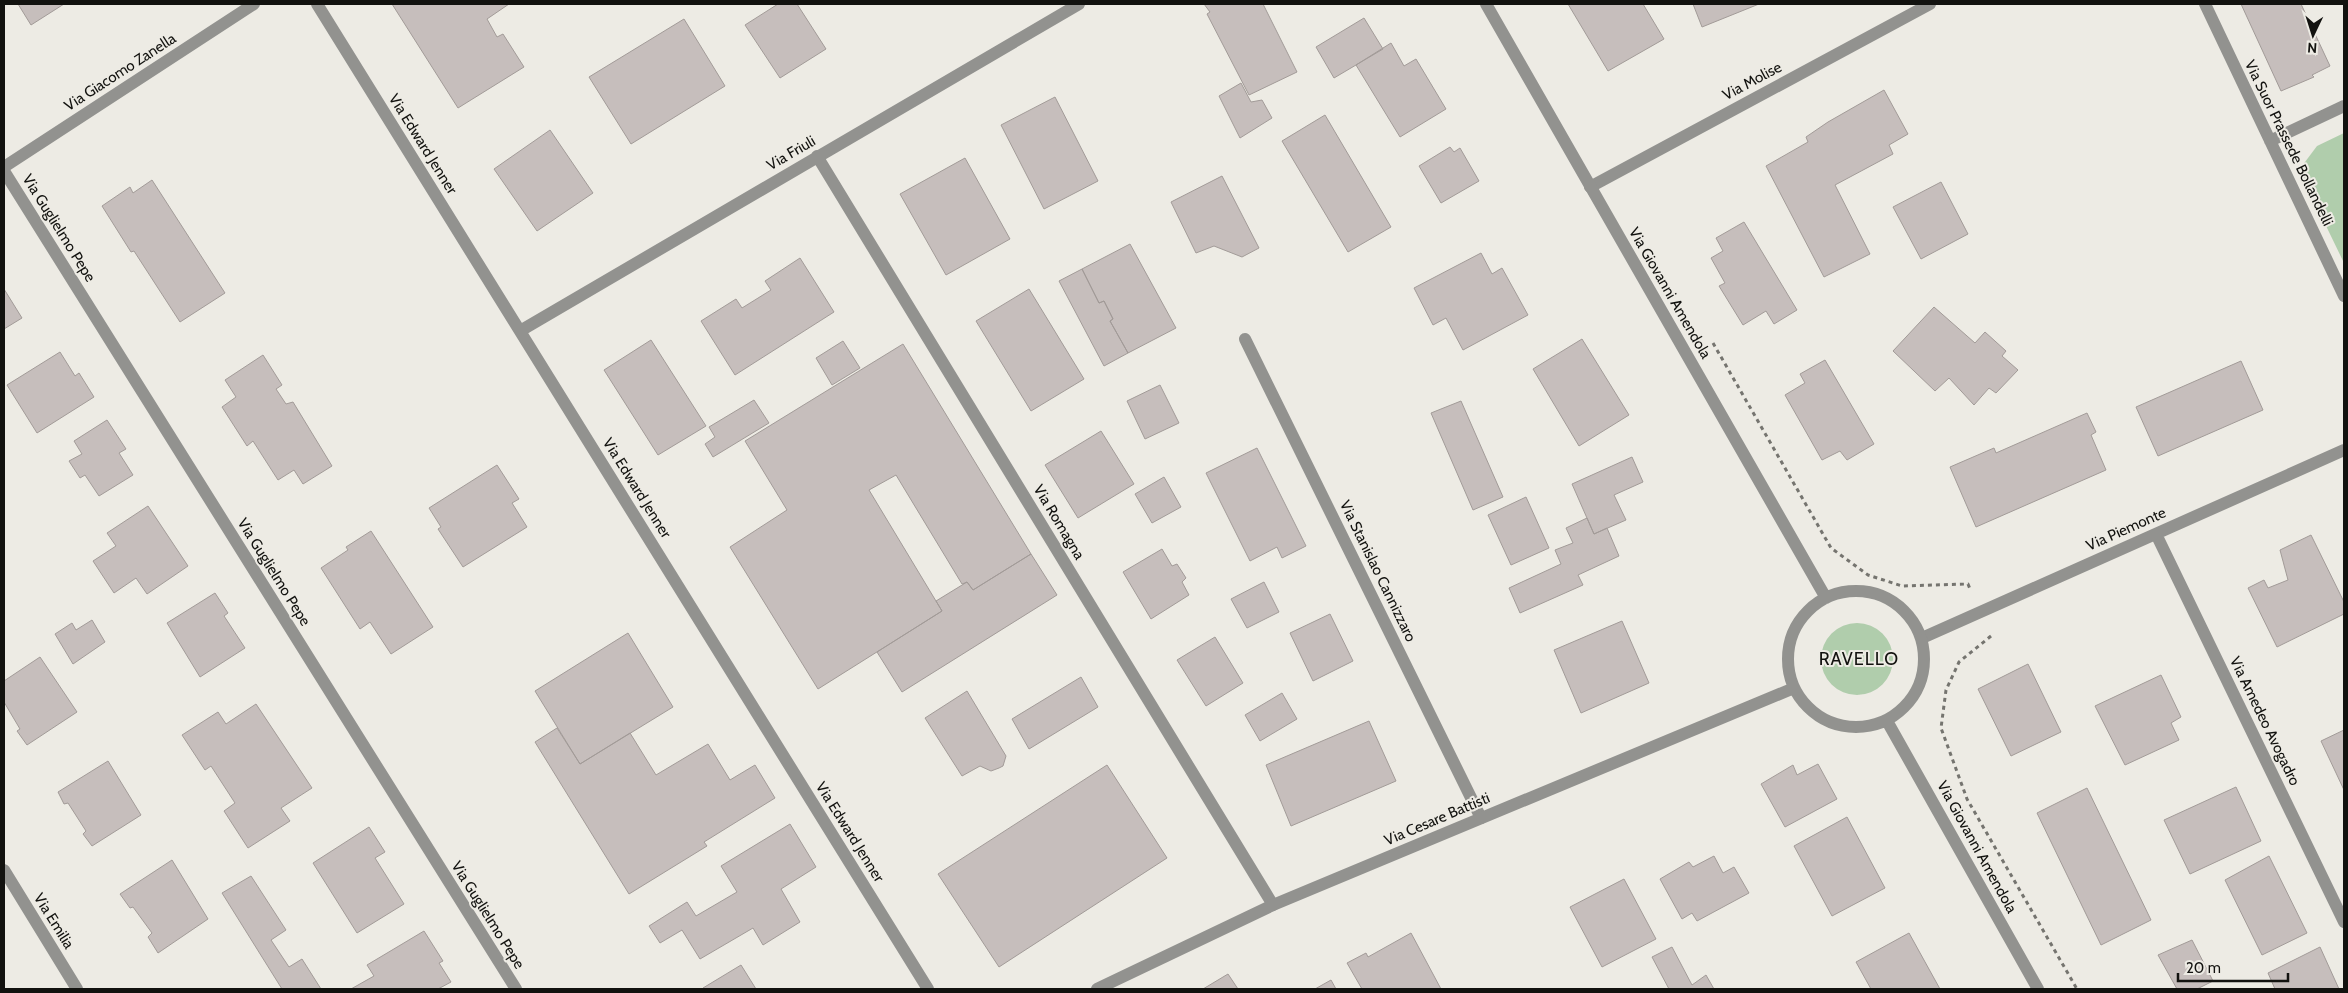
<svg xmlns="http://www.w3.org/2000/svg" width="2348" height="993" viewBox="0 0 2348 993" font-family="Cabin,sans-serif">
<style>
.green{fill:#b0cdac}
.building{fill:#c6bebc;stroke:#a29b98}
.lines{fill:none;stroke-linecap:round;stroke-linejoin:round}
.path{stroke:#75746f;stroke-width:3;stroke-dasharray:4 4;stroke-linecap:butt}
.minor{stroke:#92928f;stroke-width:12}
.tertiary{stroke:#92928f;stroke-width:12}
.labels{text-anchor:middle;stroke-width:4;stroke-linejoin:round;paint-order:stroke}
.street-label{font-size:15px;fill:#12120f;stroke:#edebe4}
.quarter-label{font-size:18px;letter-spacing:1px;fill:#12120f;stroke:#edebe4}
</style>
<rect width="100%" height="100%" fill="#edebe4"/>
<path class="green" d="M 2344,133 L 2344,263 L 2299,170 L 2317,146 Z
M1821 659a36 36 0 1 1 72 0a36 36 0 1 1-72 0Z"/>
<path class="building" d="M 18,4 L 64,4 L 31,25 Z
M 392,4 L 509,4 L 487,19 L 497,37 L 503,34 L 524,67 L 458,108 Z
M 778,4 L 797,4 L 826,49 L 780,78 L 745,25 Z
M 1204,4 L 1263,4 L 1297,72 L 1249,95 L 1207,14 L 1210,12 Z
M 1568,4 L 1643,4 L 1664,39 L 1608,71 Z
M 1693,4 L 1759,4 L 1702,27 Z
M 2241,4 L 2301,4 L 2330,66 L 2312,75 L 2314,77 L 2281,91 Z
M 1364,18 L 1383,49 L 1334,78 L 1316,47 Z
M 684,19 L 725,86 L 631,144 L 589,77 Z
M 1391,43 L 1404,66 L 1416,59 L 1446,109 L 1400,137 L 1356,65 Z
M 1241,83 L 1251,102 L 1262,100 L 1272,118 L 1240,138 L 1219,96 Z
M 1884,90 L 1908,134 L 1889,145 L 1893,154 L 1835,185 L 1870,254 L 1824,277 L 1766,166 L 1808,142 L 1806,137 L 1828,122 Z
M 1055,97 L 1098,181 L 1044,209 L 1001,125 Z
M 1325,115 L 1391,227 L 1348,252 L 1282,141 Z
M 550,130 L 593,193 L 537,231 L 494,169 Z
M 1450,147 L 1454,152 L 1460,148 L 1479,181 L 1441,203 L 1419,166 Z
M 965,158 L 1010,239 L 946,275 L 900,194 Z
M 1222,176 L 1259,248 L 1242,257 L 1214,246 L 1196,253 L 1171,202 Z
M 152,180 L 225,293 L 180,322 L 134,251 L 131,252 L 102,206 L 130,187 L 133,193 Z
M 1941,182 L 1968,234 L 1921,259 L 1893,207 Z
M 1744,222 L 1797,310 L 1774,324 L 1766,311 L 1743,325 L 1719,286 L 1725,283 L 1711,258 L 1723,251 L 1716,238 Z
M 1130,244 L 1176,328 L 1128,353 L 1110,321 L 1113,319 L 1104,301 L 1099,303 L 1082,269 Z
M 1481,253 L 1492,274 L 1502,268 L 1528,315 L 1463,350 L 1446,318 L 1433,325 L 1414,288 Z
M 800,258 L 834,312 L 735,375 L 701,321 L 736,299 L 742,308 L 771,290 L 765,281 Z
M 1082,269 L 1099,303 L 1104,301 L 1113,319 L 1110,321 L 1128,353 L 1104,366 L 1059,281 Z
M 4,289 L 22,318 L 4,329 Z
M 1029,289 L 1084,379 L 1031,411 L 976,321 Z
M 1934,307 L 1975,343 L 1985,332 L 2006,351 L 2002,356 L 2018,370 L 1996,393 L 1989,388 L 1974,405 L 1949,378 L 1935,391 L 1893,351 Z
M 1582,339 L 1629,415 L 1579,446 L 1533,369 Z
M 651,340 L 706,426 L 658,455 L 604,370 Z
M 843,341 L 860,368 L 832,385 L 816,358 Z
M 903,344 L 1031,554 L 973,590 L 967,582 L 962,584 L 896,475 L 869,490 L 942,611 L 818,689 L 730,547 L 787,510 L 745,441 Z
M 60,352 L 75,376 L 79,373 L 94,397 L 37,433 L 7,385 Z
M 263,355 L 282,385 L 276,389 L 286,404 L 293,402 L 332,466 L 303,484 L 294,470 L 278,480 L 253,441 L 247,446 L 222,407 L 236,397 L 225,380 Z
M 1825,360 L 1874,444 L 1847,460 L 1840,451 L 1822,460 L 1785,395 L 1805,383 L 1800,374 Z
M 2241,361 L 2263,410 L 2158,456 L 2136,407 Z
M 1160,385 L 1179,423 L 1145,439 L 1127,401 Z
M 754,400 L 769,423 L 713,457 L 705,444 L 715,437 L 709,427 Z
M 1461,401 L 1503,497 L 1473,510 L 1431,413 Z
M 2087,413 L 2096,432 L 2091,435 L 2106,470 L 1976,527 L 1950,467 L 1994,448 L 1996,453 Z
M 107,420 L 126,449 L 119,453 L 133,475 L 99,496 L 85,475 L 80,478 L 69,461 L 82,454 L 74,441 Z
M 1101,431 L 1134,484 L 1078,518 L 1045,465 Z
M 1257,448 L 1306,546 L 1282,558 L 1277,547 L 1250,561 L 1206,473 Z
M 1632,457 L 1643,482 L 1614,495 L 1626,520 L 1594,534 L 1572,484 Z
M 497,465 L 519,499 L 512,503 L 527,527 L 463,567 L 438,529 L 441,527 L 429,508 Z
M 1164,477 L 1181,507 L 1152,523 L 1135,494 Z
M 1526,497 L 1549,548 L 1511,565 L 1488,515 Z
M 148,506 L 188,566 L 147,594 L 136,578 L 114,593 L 93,561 L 116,546 L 107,533 Z
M 1587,518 L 1594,534 L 1607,528 L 1619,556 L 1578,575 L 1583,585 L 1520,613 L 1509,588 L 1561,564 L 1555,550 L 1573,543 L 1566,528 Z
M 371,531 L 433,627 L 391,654 L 370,622 L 360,629 L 321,568 L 348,550 L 346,547 Z
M 2311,535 L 2344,602 L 2344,614 L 2277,647 L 2248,588 L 2264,580 L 2268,588 L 2288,580 L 2280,550 Z
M 1162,549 L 1172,566 L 1177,564 L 1186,578 L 1182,582 L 1189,595 L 1151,619 L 1123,572 Z
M 1031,554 L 1057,595 L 902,692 L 877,652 L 942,611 L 936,601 L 967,582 L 973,590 Z
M 1264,582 L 1279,612 L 1247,628 L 1231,599 Z
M 215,593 L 228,613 L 224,616 L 245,648 L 200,677 L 167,623 Z
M 1330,614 L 1353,661 L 1313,681 L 1290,633 Z
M 92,620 L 105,642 L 73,664 L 55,634 L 72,623 L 76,630 Z
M 1622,621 L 1649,683 L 1581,713 L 1554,650 Z
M 628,633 L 673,707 L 580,764 L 535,691 Z
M 1215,637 L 1243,683 L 1206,706 L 1177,660 Z
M 40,657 L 77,712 L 27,745 L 17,731 L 20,729 L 4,702 L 4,681 Z
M 2028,664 L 2061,732 L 2011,756 L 1978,689 Z
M 2161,675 L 2181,717 L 2171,723 L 2179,740 L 2125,765 L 2095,706 Z
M 1081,677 L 1098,707 L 1029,749 L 1012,719 Z
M 967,691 L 1006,756 L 1003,766 L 999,768 L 991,771 L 980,766 L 962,776 L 925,718 Z
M 1282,693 L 1297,719 L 1260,741 L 1245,715 Z
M 256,704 L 312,788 L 281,808 L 290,821 L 248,848 L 224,811 L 235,803 L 211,766 L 205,770 L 182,735 L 218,712 L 226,724 Z
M 1369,721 L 1396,781 L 1291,826 L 1266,765 Z
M 557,728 L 580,764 L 630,733 L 656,775 L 708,744 L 730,780 L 755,765 L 775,798 L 704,842 L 707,846 L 629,894 L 535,742 Z
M 2344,730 L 2344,790 L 2321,741 Z
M 108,761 L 141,815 L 92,846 L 83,834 L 86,831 L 68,803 L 64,804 L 58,792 Z
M 1818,764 L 1837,799 L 1785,827 L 1761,784 L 1793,765 L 1797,775 Z
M 1107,765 L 1167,858 L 999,967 L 938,874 Z
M 2236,787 L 2261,841 L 2190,874 L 2164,820 Z
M 2087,788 L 2151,920 L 2101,945 L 2037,813 Z
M 1847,817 L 1885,888 L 1832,916 L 1794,846 Z
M 790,824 L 816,867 L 781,889 L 800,922 L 763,945 L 753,928 L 700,959 L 682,930 L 660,943 L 649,926 L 687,902 L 696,916 L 737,892 L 721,866 Z
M 369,827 L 385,852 L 375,858 L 404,904 L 357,933 L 313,863 Z
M 1714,856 L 1723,873 L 1734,867 L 1749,893 L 1697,921 L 1692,913 L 1682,919 L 1660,879 L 1689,862 L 1693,867 Z
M 2269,856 L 2307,933 L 2262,955 L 2225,880 Z
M 172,860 L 208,919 L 158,953 L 148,937 L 152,933 L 133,907 L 130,908 L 120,894 Z
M 251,876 L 286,930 L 271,940 L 289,967 L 302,959 L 321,989 L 282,989 L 222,893 Z
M 1624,879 L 1656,939 L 1602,967 L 1570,907 Z
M 424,931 L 443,961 L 439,963 L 451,982 L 438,989 L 351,989 L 374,976 L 367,965 Z
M 1411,933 L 1441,989 L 1362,989 L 1347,963 L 1366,953 L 1368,957 Z
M 1909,933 L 1940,989 L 1871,989 L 1856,962 Z
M 2192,940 L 2213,981 L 2197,989 L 2177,989 L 2158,955 Z
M 1672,947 L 1692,985 L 1706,975 L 1714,989 L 1669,989 L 1652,957 Z
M 2320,947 L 2339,989 L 2275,989 L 2268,973 Z
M 741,965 L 756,989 L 704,989 L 703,988 Z
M 1228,974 L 1238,989 L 1203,989 Z
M 1331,980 L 1336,989 L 1315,989 Z"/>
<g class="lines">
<path class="path" d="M 1713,343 L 1831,548 L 1868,575 L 1902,586 L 1968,584 L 1970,589
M 1991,636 L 1959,662 L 1946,690 L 1941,728 L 1967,799 L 2077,989"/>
<path class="minor" d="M 317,4 L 928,989
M 2205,4 L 2344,296
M 2270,141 L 2344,106
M 817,156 L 1273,905
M 4,167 L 254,4
M 4,171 L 516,989
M 1590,187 L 1930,4
M 520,331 L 1079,4
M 1245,339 L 1481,818
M 2156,534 L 2344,922
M 1922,638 L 2344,450
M 4,870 L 77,989"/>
<path class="tertiary" d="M 1486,4 L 1826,598
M1788 659a68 68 0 1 1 136 0a68 68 0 1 1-136 0Z
M 1887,721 L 2038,989
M 1097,989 L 1273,905 L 1794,688"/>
</g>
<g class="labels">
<g class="street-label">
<text transform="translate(120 72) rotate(-33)" y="5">Via Giacomo Zanella</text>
<text transform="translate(1752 81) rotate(-28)" y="5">Via Molise</text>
<text transform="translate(2289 143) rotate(64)" y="5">Via Suor Prassede Bollandelli</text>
<text transform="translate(423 144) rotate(58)" y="5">Via Edward Jenner</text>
<text transform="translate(791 153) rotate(-30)" y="5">Via Friuli</text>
<text transform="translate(59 228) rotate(58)" y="5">Via Guglielmo Pepe</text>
<text transform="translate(1670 293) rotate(60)" y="5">Via Giovanni Amendola</text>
<text transform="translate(637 488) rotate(58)" y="5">Via Edward Jenner</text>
<text transform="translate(1059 522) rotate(59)" y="5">Via Romagna</text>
<text transform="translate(2126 529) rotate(-24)" y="5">Via Piemonte</text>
<text transform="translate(1378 571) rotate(64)" y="5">Via Stanislao Cannizzaro</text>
<text transform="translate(274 572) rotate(58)" y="5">Via Guglielmo Pepe</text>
<text transform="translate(2265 721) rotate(64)" y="5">Via Amedeo Avogadro</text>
<text transform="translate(1437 819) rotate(-23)" y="5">Via Cesare Battisti</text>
<text transform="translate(850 832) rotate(58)" y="5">Via Edward Jenner</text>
<text transform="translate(1977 847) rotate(61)" y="5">Via Giovanni Amendola</text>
<text transform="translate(488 915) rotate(58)" y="5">Via Guglielmo Pepe</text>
<text transform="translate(54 921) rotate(58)" y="5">Via Emilia</text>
</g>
<g class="quarter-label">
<text x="1859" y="665">RAVELLO</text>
</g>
</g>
<rect width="2348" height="993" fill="none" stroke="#12120f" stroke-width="10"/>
<g transform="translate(2313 35) rotate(184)" stroke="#edebe4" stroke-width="4" paint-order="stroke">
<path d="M0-4L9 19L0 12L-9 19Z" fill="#12120f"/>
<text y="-8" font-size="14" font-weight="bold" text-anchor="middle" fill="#12120f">N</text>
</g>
<path d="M2178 973v8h110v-8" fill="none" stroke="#12120f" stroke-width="2.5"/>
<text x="2186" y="973" font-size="15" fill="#12120f" stroke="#edebe4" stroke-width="4" paint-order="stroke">20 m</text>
</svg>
